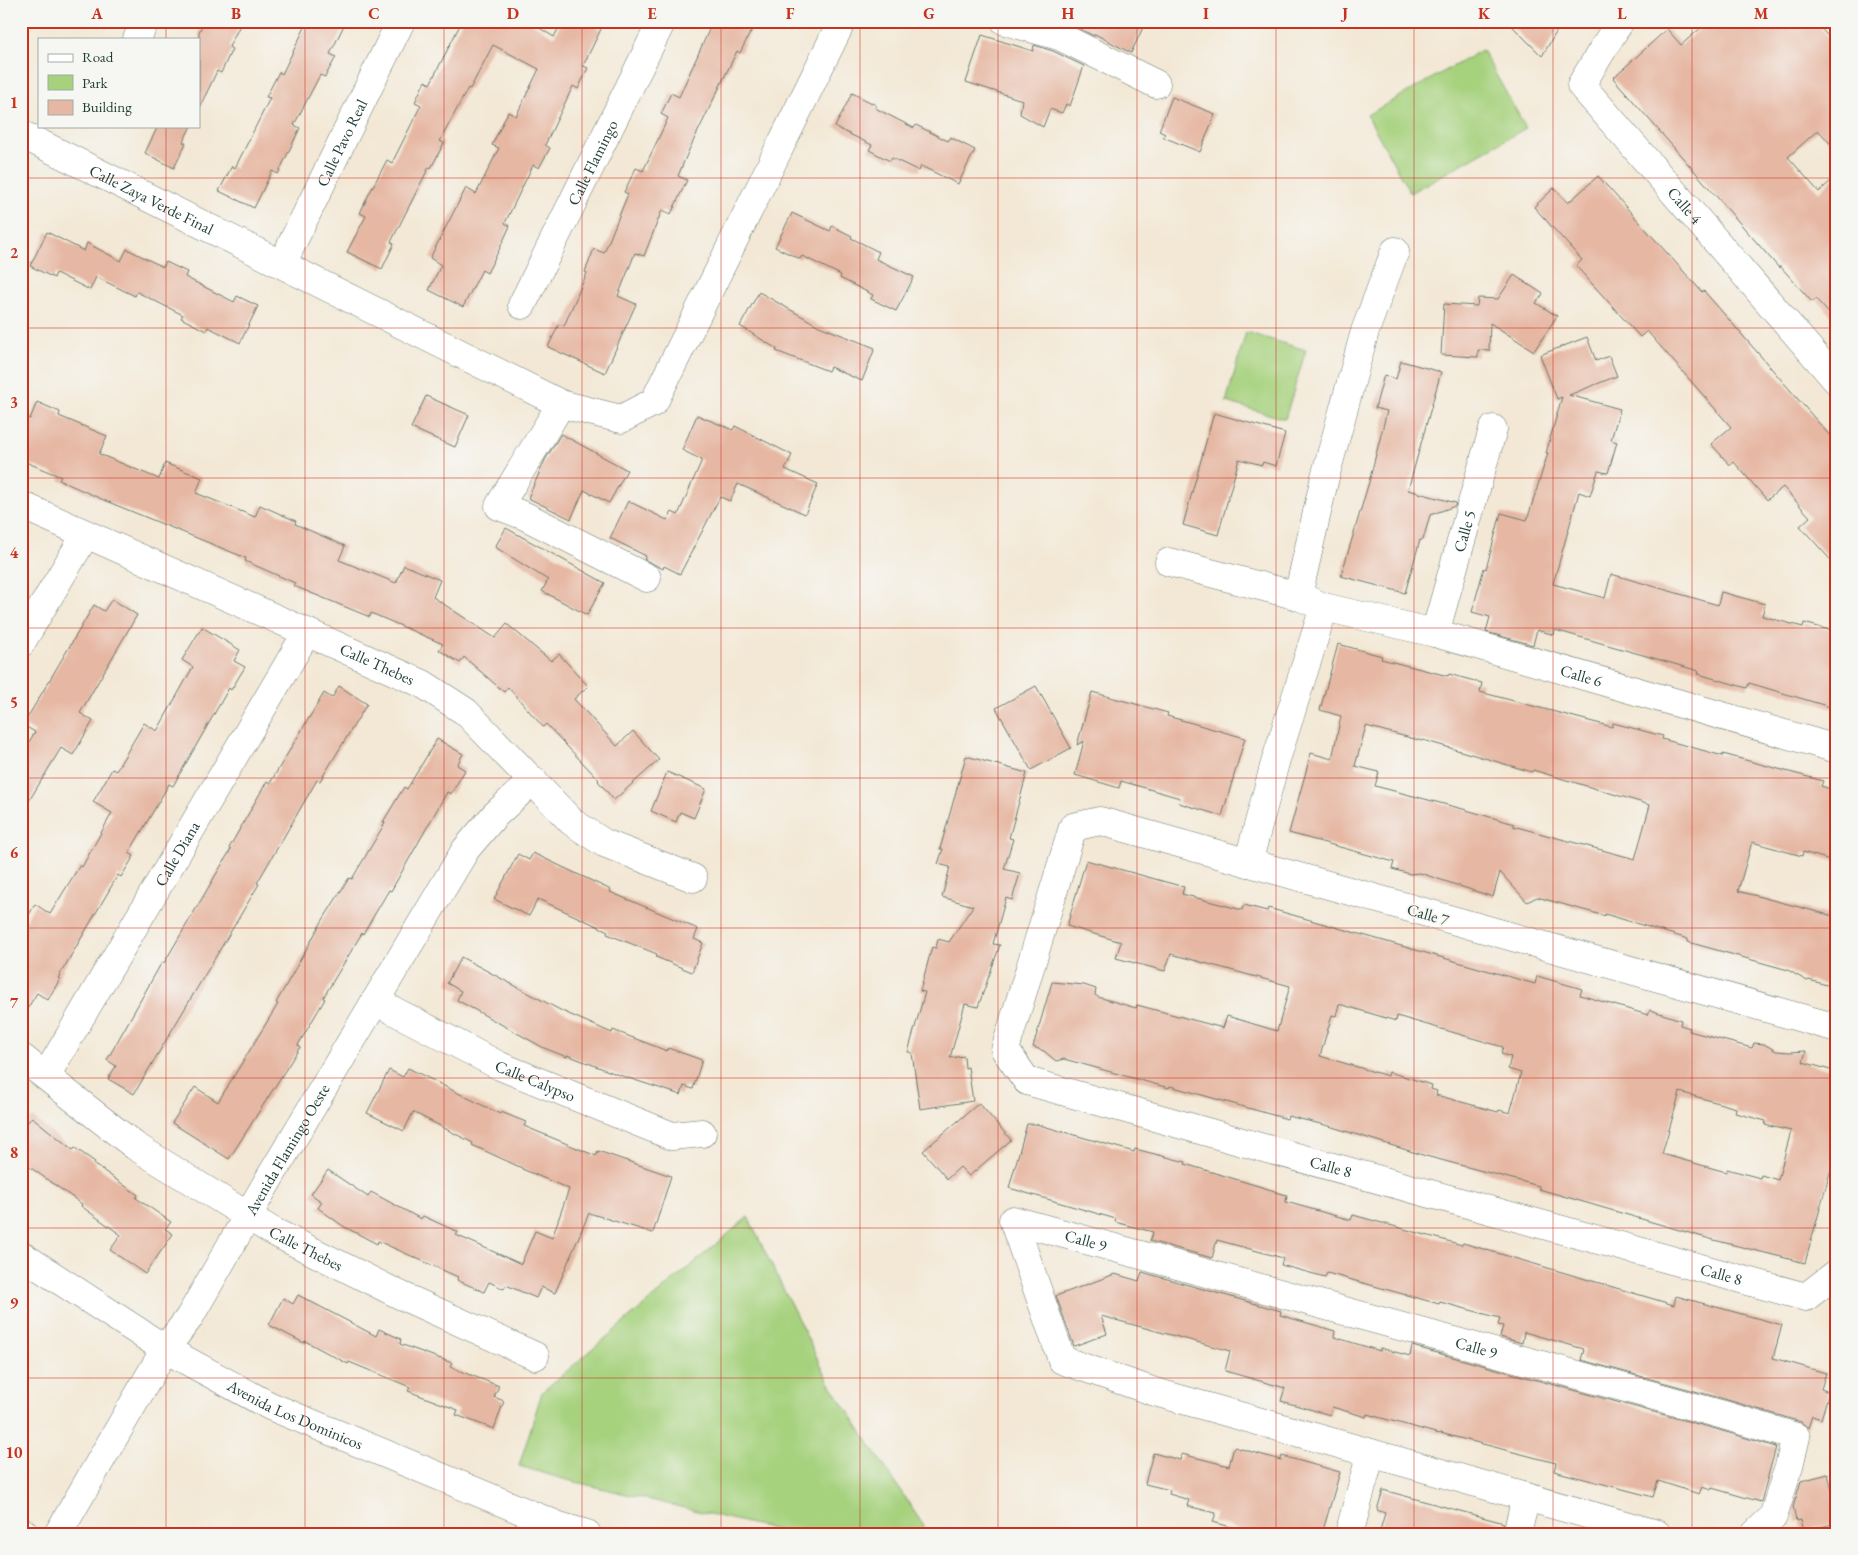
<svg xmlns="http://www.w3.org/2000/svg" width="1858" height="1555" viewBox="0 0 1858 1555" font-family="'EB Garamond',serif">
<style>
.green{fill:#a6d17d;stroke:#628758}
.building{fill:#e6b7a3;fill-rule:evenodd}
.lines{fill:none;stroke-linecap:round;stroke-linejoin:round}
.minor-casing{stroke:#69796c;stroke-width:29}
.minor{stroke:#fff;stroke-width:28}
.grid{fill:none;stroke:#c8321e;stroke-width:1;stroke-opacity:0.55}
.labels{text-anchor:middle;stroke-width:4;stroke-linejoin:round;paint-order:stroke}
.street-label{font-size:16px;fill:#1f3d34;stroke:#f6f6f2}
.neatline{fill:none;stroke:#c8321e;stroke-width:2}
.grid-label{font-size:16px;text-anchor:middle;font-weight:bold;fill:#c8321e}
</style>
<rect width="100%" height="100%" fill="#f6f6f2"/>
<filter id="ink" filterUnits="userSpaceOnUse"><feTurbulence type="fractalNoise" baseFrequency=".02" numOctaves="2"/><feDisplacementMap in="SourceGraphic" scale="10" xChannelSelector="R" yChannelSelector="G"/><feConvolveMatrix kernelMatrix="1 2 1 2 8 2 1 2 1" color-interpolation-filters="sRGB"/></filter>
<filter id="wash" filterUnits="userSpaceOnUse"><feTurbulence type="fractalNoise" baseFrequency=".0096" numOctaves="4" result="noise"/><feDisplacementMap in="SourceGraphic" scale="20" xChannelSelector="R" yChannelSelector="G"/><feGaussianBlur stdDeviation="1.12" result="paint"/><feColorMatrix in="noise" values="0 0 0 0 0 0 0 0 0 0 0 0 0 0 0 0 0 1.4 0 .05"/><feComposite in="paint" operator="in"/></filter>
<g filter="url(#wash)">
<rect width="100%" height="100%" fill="#f3e8d5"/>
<path class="green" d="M 1482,50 L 1526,128 L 1410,193 L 1367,115 Z
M 1246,332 L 1306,350 L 1285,419 L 1226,402 Z
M 748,1217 L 829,1382 L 929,1534 L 793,1534 L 563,1479 L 519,1466 L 542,1392 Z"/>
<g id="blocks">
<path class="building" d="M 204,21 L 242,21 L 229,47 L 232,49 L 221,73 L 217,71 L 199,109 L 199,32 Z
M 308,21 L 346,21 L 330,54 L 336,57 L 325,77 L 320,75 L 294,125 L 300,128 L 288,153 L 278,174 L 272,171 L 254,208 L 219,191 L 232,166 L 235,168 L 270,98 L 266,97 L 279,72 L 282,74 Z
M 462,21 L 528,21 L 554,37 L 562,21 L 585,21 L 601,29 L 583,66 L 588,68 L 578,89 L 573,86 L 545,145 L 550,148 L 539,168 L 533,165 L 505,223 L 510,226 L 498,252 L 487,273 L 482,270 L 463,307 L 429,290 L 441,265 L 430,258 L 466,188 L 476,194 L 499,148 L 492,145 L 508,112 L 516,116 L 539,69 L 493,45 L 470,89 L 468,88 L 440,141 L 444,143 L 431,168 L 429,167 L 391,242 L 394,244 L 382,269 L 347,252 L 366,216 L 360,213 L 370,192 L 387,160 L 392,163 L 421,105 L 415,102 L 425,81 L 430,84 Z
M 713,21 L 756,21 L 740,53 L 737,51 L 688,152 L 678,176 L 687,180 L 671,214 L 662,210 L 644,256 L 635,253 L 618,296 L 636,304 L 605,373 L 548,347 L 559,324 L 564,326 L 587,273 L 585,272 L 594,249 L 604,253 L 628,194 L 624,192 L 636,168 L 643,171 L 668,118 L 661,114 L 671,93 L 679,97 Z
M 1064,21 L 1146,21 L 1131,53 L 1095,34 L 1094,36 Z
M 1507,21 L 1563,21 L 1542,56 Z
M 1709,21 L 1814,21 L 1837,46 L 1837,151 L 1818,130 L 1788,157 L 1819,192 L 1837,175 L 1837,322 L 1816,299 L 1812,302 L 1780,266 L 1779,268 L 1613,78 L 1667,29 L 1681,45 Z
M 982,35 L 1033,51 L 1034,45 L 1053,51 L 1084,66 L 1070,106 L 1066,104 L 1062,113 L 1050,109 L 1043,127 L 1020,114 L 1022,100 L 966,82 Z
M 852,93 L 876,105 L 875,108 L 914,128 L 916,125 L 948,141 L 950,137 L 975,150 L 958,184 L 921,166 L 919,171 L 892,158 L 890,161 L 869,150 L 872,145 L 835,127 Z
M 1172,97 L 1215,114 L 1200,152 L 1163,137 L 1165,134 L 1159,131 Z
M 158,126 L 191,126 L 183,142 L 186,143 L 174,168 L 145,153 Z
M 1598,176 L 1702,292 L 1704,291 L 1837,444 L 1837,567 L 1800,526 L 1810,517 L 1783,487 L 1767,500 L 1734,462 L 1730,465 L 1711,444 L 1731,427 L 1647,331 L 1640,337 L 1576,266 L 1582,260 L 1534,207 L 1554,188 L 1568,203 Z
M 792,213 L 830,231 L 832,226 L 852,236 L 851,238 L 879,252 L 876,259 L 914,277 L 896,311 L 871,299 L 873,295 L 840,278 L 841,275 L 802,256 L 800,259 L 775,247 Z
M 47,232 L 84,251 L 87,243 L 121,261 L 127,249 L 163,267 L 166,262 L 187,272 L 185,277 L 234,302 L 237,296 L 258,306 L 240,343 L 208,327 L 206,331 L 181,318 L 183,315 L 137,292 L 135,296 L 96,277 L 90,290 L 56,273 L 54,278 L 30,266 Z
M 1514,275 L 1543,294 L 1536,303 L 1557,316 L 1534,351 L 1490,323 L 1489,351 L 1478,350 L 1478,357 L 1441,355 L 1444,304 L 1477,306 L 1478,298 L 1498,299 Z
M 759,292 L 819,326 L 875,348 L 862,381 L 830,367 L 828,371 L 776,351 L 777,349 L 740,326 Z
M 1587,337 L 1596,361 L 1609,356 L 1617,376 L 1569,395 L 1620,409 L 1611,440 L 1617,442 L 1608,473 L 1598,471 L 1590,496 L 1579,492 L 1553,584 L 1605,598 L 1611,574 L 1718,605 L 1721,592 L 1765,604 L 1762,616 L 1803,627 L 1804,623 L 1837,632 L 1837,709 L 1749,683 L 1747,688 L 1698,674 L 1699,671 L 1555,630 L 1554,635 L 1537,630 L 1533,645 L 1486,632 L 1490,617 L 1472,612 L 1484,568 L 1486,569 L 1501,513 L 1527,520 L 1548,453 L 1546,453 L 1562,397 L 1557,399 L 1540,355 Z
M 1401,361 L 1441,372 L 1408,490 L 1456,503 L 1455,506 L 1430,515 L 1423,540 L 1420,540 L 1405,593 L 1341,576 L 1369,482 L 1387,411 L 1375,408 L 1384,375 L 1396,379 Z
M 426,396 L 469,415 L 455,447 L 411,428 Z
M 37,402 L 60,412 L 59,416 L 107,436 L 99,454 L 159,479 L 165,463 L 202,478 L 196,493 L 255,517 L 260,505 L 296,521 L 295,524 L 345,546 L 339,560 L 396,583 L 404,565 L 440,580 L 433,597 L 495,638 L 507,624 L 551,661 L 559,654 L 588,686 L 574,699 L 617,746 L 633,731 L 659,760 L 614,800 L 598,781 L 599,780 L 546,724 L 543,727 L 508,687 L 504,692 L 464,657 L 460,663 L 439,650 L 443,644 L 371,613 L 370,617 L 294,586 L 295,583 L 245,561 L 246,558 L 106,501 L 59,480 L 61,477 L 21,460 L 21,415 L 30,419 Z
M 1214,413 L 1285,433 L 1276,466 L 1263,462 L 1262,465 L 1239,459 L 1218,535 L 1183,525 Z
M 697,415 L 733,430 L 735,426 L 792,455 L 785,469 L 818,484 L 805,514 L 738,484 L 730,501 L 720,497 L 680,574 L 664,566 L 663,569 L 644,559 L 646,556 L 610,538 L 628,501 L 667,520 L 672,512 L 678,515 L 702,460 L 682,450 Z
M 561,434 L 627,470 L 609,503 L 584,490 L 571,519 L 528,498 L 545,460 Z
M 506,528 L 605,583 L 587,615 L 542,591 L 548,580 L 495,547 Z
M 112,599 L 137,615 L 80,713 L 93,721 L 73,755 L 61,748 L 21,814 L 21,755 L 35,732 L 23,725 L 94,605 L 104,611 Z
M 202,627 L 240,650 L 234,661 L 245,667 L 231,690 L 229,688 L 173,786 L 169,784 L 129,853 L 134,856 L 121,877 L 118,875 L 58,978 L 60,979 L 48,1000 L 37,993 L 21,1019 L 21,929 L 35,904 L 50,914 L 80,865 L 82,867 L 112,813 L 93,802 L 112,769 L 116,771 L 144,723 L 157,731 L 193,667 L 182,660 Z
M 1338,644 L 1382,656 L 1381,659 L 1448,676 L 1449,674 L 1482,683 L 1480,692 L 1612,727 L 1613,723 L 1663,736 L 1662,739 L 1723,756 L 1723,754 L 1823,781 L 1821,786 L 1837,791 L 1837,862 L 1803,852 L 1802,856 L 1752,842 L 1738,891 L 1837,917 L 1837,988 L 1809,980 L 1807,981 L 1788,970 L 1688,942 L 1688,939 L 1605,914 L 1605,916 L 1537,897 L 1527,902 L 1500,872 L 1493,897 L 1420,873 L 1410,874 L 1392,869 L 1394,862 L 1289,833 L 1311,753 L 1332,759 L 1341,716 L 1320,710 ZM 1366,726 L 1422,741 L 1423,740 L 1532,772 L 1533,770 L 1650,805 L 1635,859 L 1513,826 L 1514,824 L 1463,809 L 1375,786 L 1379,772 L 1355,766 Z
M 339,686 L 367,704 L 320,781 L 317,780 L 257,883 L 259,884 L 134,1094 L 108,1079 L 116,1066 L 107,1060 L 162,962 L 164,963 L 231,849 L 229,848 L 267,781 L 270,783 L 324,693 L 332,698 Z
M 1036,686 L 1071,748 L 1031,770 L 996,708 Z
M 1092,692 L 1168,713 L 1167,716 L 1245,738 L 1222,816 L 1179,803 L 1180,798 L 1121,781 L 1119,788 L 1075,775 L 1084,741 L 1077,745 Z
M 437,739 L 463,754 L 457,765 L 465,770 L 451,794 L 447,792 L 391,891 L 389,890 L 363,934 L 362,933 L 323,998 L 325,999 L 298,1045 L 300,1047 L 229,1159 L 172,1123 L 195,1087 L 218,1102 L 278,1004 L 276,1003 L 321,923 L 349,878 L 352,879 L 385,823 L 383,822 L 404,787 L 407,789 Z
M 966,756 L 1027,773 L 1009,838 L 1013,839 L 1004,869 L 1020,873 L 1012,900 L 1006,898 L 993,944 L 1000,945 L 978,1007 L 965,1004 L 950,1058 L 964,1056 L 965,1068 L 968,1067 L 973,1101 L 920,1109 L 912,1053 L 908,1052 L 925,992 L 920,991 L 932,947 L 936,948 L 938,939 L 949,942 L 973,906 L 942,897 L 950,867 L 938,864 L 943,849 L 940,849 Z
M 667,772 L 706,789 L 694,818 L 680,812 L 676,822 L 651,811 Z
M 533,853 L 611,890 L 610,892 L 698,929 L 694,939 L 703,943 L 692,972 L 656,957 L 657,954 L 607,934 L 608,931 L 538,899 L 529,916 L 494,899 L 518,854 L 529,860 Z
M 1086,860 L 1184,887 L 1182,894 L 1242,910 L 1244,905 L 1267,911 L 1268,908 L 1535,984 L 1537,976 L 1582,989 L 1580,995 L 1648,1015 L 1650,1010 L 1681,1020 L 1680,1025 L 1690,1028 L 1689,1031 L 1752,1048 L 1754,1043 L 1764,1044 L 1776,1051 L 1789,1052 L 1806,1051 L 1803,1062 L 1837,1072 L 1837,1147 L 1805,1263 L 1710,1239 L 1539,1189 L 1539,1186 L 1426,1156 L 1329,1126 L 1288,1116 L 1287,1119 L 1170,1086 L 1169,1088 L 1064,1059 L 1056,1061 L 1044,1051 L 1033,1047 L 1052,982 L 1084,985 L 1096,989 L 1095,995 L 1098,997 L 1136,1008 L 1137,1005 L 1223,1028 L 1227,1016 L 1277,1031 L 1290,986 L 1171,954 L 1165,971 L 1116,958 L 1121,942 L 1067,926 ZM 1339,1004 L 1396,1021 L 1397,1016 L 1503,1047 L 1501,1054 L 1511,1057 L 1508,1069 L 1521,1073 L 1510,1113 L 1499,1110 L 1498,1112 L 1436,1095 L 1437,1091 L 1431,1089 L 1432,1085 L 1389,1072 L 1388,1076 L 1320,1056 L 1332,1015 L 1336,1016 ZM 1680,1092 L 1736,1108 L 1735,1113 L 1766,1121 L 1765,1125 L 1791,1131 L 1778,1180 L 1761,1175 L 1760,1178 L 1727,1169 L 1726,1172 L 1662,1154 Z
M 461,957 L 562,1011 L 612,1033 L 613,1030 L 667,1051 L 668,1048 L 702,1060 L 693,1089 L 684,1086 L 681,1095 L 619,1075 L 567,1055 L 567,1057 L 544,1048 L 457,1000 L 461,991 L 447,983 Z
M 408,1068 L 500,1114 L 501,1112 L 526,1122 L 524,1126 L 596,1156 L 598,1151 L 671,1176 L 653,1233 L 589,1213 L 555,1293 L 541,1287 L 536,1298 L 506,1285 L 504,1289 L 489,1282 L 484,1292 L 457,1280 L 458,1277 L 378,1241 L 377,1244 L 343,1226 L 318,1208 L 322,1202 L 311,1194 L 328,1170 L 368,1197 L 371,1192 L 421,1219 L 423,1216 L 458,1232 L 456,1235 L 521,1264 L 535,1231 L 552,1238 L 569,1189 L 522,1169 L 522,1168 L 472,1145 L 473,1143 L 413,1112 L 404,1131 L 367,1113 L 389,1070 L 403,1077 Z
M 979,1103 L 1011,1140 L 969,1176 L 960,1167 L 947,1179 L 923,1151 Z
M 32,1117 L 73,1150 L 75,1148 L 95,1162 L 94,1164 L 138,1195 L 136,1198 L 171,1222 L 165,1229 L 173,1234 L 145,1274 L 110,1250 L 121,1235 L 81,1206 L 82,1204 L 21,1161 L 21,1130 Z
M 1027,1124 L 1036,1124 L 1134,1152 L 1135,1149 L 1186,1162 L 1185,1164 L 1275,1191 L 1275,1192 L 1287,1195 L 1286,1202 L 1351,1220 L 1353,1215 L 1462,1245 L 1463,1243 L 1674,1305 L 1676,1296 L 1782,1325 L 1773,1358 L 1826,1373 L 1821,1389 L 1829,1392 L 1821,1419 L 1812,1416 L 1808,1428 L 1801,1422 L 1724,1399 L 1581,1360 L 1584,1349 L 1524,1332 L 1522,1343 L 1500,1337 L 1503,1326 L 1498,1325 L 1500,1318 L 1440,1302 L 1439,1304 L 1327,1273 L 1325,1277 L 1281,1265 L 1283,1258 L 1217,1240 L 1212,1258 L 1150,1241 L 1153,1232 L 1115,1222 L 1116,1219 L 1009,1188 Z
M 1142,1272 L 1281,1311 L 1280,1315 L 1335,1331 L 1334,1337 L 1380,1351 L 1380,1348 L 1410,1356 L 1412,1346 L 1716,1429 L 1776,1447 L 1761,1502 L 1712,1488 L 1711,1490 L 1702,1487 L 1699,1494 L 1658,1481 L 1653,1497 L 1554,1471 L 1556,1463 L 1440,1433 L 1439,1434 L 1367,1414 L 1366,1417 L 1332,1407 L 1330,1415 L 1281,1401 L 1285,1388 L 1225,1371 L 1230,1351 L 1101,1316 L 1107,1334 L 1074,1346 L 1056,1296 L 1115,1274 L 1139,1281 Z
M 298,1295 L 376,1336 L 379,1329 L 401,1339 L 400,1344 L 452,1363 L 450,1367 L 499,1386 L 494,1397 L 504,1401 L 494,1429 L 456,1415 L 458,1410 L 408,1391 L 410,1387 L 349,1362 L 348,1364 L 305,1341 L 304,1343 L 269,1325 L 283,1298 L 293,1304 Z
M 1234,1447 L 1281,1460 L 1282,1456 L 1340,1472 L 1322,1534 L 1256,1534 L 1213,1522 L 1216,1513 L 1187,1506 L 1189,1500 L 1169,1494 L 1170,1490 L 1145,1484 L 1153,1453 L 1180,1460 L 1182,1454 L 1229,1466 Z
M 1828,1474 L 1837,1511 L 1837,1523 L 1803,1531 L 1800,1520 L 1796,1521 L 1793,1507 L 1801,1481 Z
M 1383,1490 L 1504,1523 L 1502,1534 L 1379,1534 L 1385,1513 L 1377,1510 Z"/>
</g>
</g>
<g filter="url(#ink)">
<use href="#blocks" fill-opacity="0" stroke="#69796c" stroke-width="1"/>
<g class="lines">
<g class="minor-casing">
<g id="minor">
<path d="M 1005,21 L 1059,36 L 1156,84"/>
<path id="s1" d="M 1620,21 L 1581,85 L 1837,381"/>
<path d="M 137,39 L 145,21"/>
<path id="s2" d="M 21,134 L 561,404 L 621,419 L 654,402 L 842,21"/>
<path id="s3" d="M 282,264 L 401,21"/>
<path id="s4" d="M 522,305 L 662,21"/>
<path d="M 561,404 L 499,506 L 525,516 L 647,578"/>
<path id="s5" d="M 21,505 L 423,684 L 466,712 L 572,822 L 604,843 L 693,878"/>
<path id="s6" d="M 1169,562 L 1298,596 L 1324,607 L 1435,633 L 1837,749"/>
<path d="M 1298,596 L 1325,477 L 1365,331 L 1395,251"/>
<path id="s7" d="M 1435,633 L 1493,429"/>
<path d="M 21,643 L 86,534"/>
<path d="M 1248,863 L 1275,763 L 1324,607"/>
<path id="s8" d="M 375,1001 L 500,1066 L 672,1136 L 702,1133"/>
<path id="s9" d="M 1837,1028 L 1100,821 L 1073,827 L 1005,1050 L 1027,1081 L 1260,1147 L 1806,1297 L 1837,1273"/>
<path id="s10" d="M 21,1057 L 135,1146 L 272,1231 L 400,1295 L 535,1356"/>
<path id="s11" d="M 46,1076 L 307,632"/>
<path id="s12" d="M 21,1255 L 165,1349 L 270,1406 L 559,1526 L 587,1534"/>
<path d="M 21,1531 L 25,1534"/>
<path id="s13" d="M 58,1534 L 165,1349 L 189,1318 L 266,1184 L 466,849 L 495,815 L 533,780"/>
<path d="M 1349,1534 L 1371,1453"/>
<path d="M 1517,1534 L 1526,1497"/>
<path id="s14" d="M 1657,1534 L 1155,1392 L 1062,1360 L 1013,1220 L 1720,1414 L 1796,1437 L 1789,1466 L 1773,1517 L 1755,1534"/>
</g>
</g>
<use href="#minor" class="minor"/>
</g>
</g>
<path class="grid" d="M 166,21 L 166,39M 305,21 L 305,1534M 444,21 L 444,1534M 582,21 L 582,1534M 721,21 L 721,1534M 860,21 L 860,1534M 998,21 L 998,1534M 1137,21 L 1137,1534M 1276,21 L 1276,1534M 1414,21 L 1414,1534M 1553,21 L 1553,1534M 1692,21 L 1692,1534M 166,126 L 166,1534M 21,178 L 1837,178M 21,328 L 1837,328M 21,478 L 1837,478M 21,628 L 1837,628M 21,778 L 1837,778M 21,928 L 1837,928M 21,1078 L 1837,1078M 21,1228 L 1837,1228M 21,1378 L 1837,1378"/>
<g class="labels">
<g class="street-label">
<text dy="6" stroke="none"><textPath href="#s3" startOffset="135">Calle Pavo Real</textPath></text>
<text dy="6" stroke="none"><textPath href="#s4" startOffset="159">Calle Flamingo</textPath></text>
<text dy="6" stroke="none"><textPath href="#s2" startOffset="146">Calle Zaya Verde Final</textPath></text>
<text dy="6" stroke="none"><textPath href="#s1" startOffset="234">Calle 4</textPath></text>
<text dy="6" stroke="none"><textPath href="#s7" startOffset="106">Calle 5</textPath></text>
<text dy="6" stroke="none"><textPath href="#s5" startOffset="390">Calle Thebes</textPath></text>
<text dy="6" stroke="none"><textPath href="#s6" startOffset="428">Calle 6</textPath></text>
<text dy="6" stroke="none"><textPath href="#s11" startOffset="258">Calle Diana</textPath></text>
<text transform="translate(1428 914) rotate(16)" y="6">Calle 7</text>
<text dy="6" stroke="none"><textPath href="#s8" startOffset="179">Calle Calypso</textPath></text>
<text dy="6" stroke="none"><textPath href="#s13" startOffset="448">Avenida Flamingo Oeste</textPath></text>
<text dy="6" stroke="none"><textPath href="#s9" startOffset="1380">Calle 8</textPath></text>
<text dy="6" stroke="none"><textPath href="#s14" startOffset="844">Calle 9</textPath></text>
<text dy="6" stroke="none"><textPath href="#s10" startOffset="344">Calle Thebes</textPath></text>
<text dy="6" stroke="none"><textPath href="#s9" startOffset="1785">Calle 8</textPath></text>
<text dy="6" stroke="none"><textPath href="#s14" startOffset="1249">Calle 9</textPath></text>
<text dy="6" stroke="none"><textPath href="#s12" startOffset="318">Avenida Los Dominicos</textPath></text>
</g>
</g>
<rect width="1858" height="1555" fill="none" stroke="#f6f6f2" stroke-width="55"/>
<rect x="38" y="38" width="162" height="90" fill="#f6f6f2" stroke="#a0aca6"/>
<rect x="48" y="54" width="25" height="8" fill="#ffffff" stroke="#a0aca6"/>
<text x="82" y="62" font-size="15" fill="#1f3d34">Road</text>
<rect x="48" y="75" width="25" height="15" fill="#a6d17d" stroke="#a0aca6"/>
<text x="82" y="88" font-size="15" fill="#1f3d34">Park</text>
<rect x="48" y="100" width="25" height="15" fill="#e6b7a3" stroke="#a0aca6"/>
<text x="82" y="112" font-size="15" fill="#1f3d34">Building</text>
<rect x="28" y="28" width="1802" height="1500" class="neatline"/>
<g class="grid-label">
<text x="97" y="19">A</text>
<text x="236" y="19">B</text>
<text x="374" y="19">C</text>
<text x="513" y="19">D</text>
<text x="652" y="19">E</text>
<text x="790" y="19">F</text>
<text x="929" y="19">G</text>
<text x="1068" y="19">H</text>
<text x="1206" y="19">I</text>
<text x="1345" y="19">J</text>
<text x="1484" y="19">K</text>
<text x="1622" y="19">L</text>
<text x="1761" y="19">M</text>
<text x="14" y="108">1</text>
<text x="14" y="258">2</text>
<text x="14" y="408">3</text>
<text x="14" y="558">4</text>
<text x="14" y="708">5</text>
<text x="14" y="858">6</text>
<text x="14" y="1008">7</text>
<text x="14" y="1158">8</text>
<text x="14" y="1308">9</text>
<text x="14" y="1458">10</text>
</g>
</svg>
